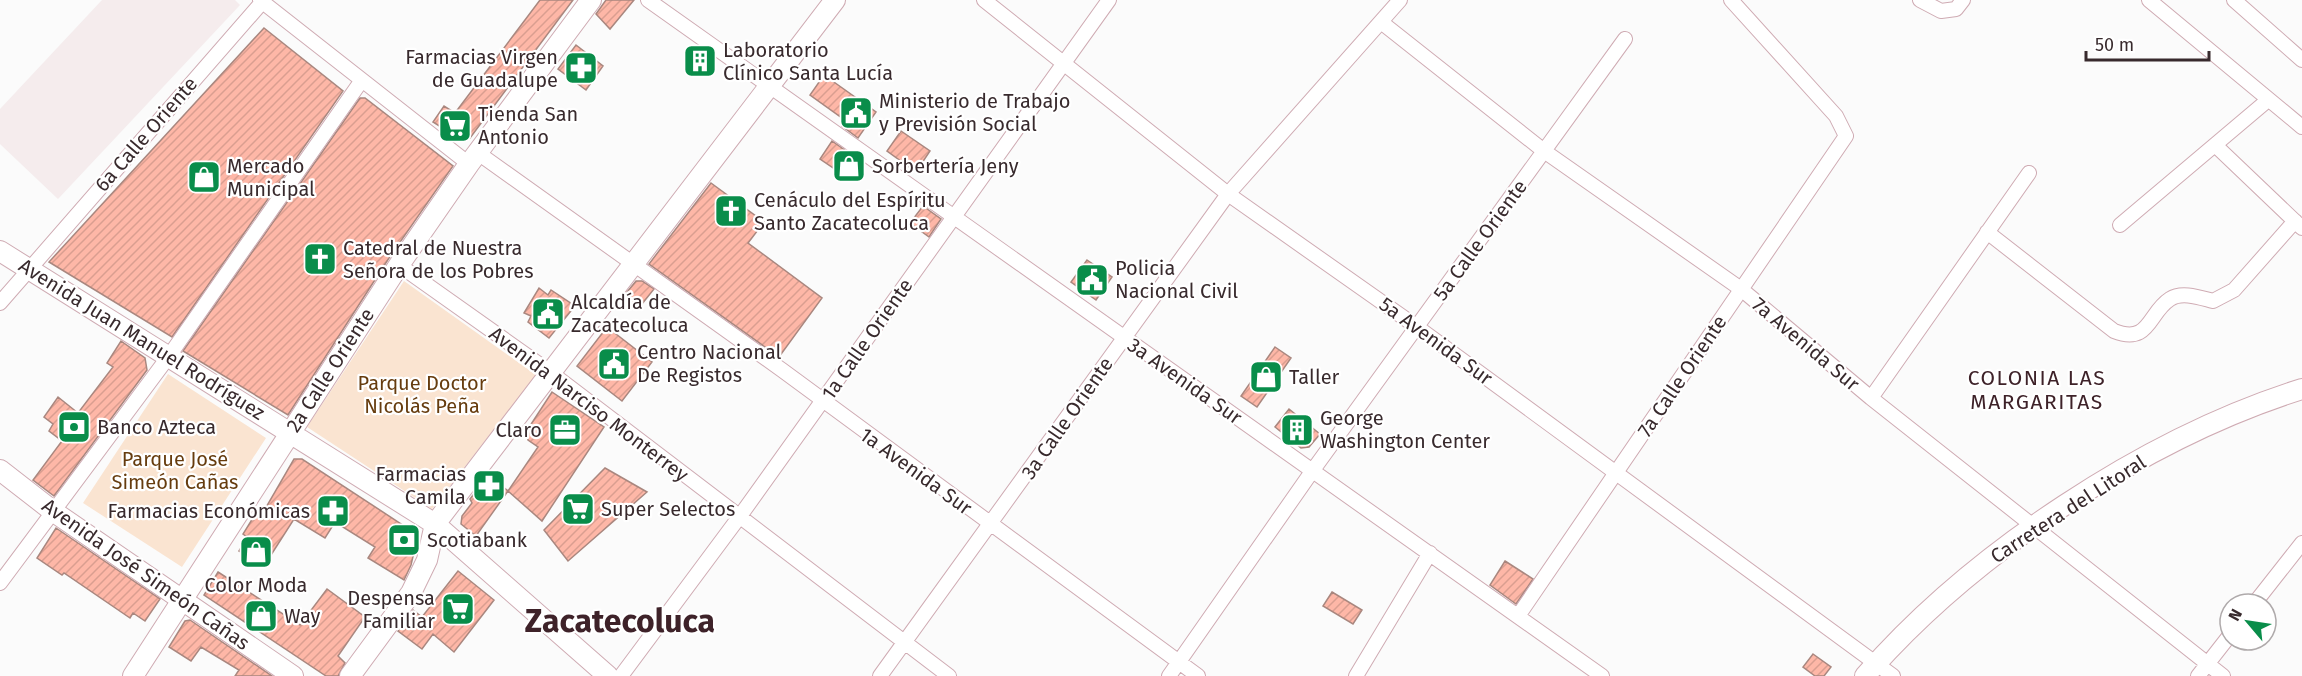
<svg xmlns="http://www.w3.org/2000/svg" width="2302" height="676" viewBox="0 0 2302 676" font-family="'Fira Sans',sans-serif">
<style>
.built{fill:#f5eced}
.green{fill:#fae4d1}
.building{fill:url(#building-hatch);stroke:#a9877f;stroke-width:1.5}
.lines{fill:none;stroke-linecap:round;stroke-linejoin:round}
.street-casing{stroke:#cfabb3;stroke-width:16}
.secondary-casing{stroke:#cfabb3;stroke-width:22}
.street{stroke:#fff;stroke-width:14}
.secondary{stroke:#fff;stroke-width:20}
.labels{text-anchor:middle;stroke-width:4.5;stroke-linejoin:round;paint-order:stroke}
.poi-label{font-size:20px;fill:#382a2d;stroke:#fff;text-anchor:start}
.street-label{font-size:20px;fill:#382a2d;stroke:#fff}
.park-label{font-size:20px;fill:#663c0e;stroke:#fff}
.neighbourhood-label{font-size:21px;letter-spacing:1.5px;fill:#3e2229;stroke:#fff}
.town-label{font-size:32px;font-weight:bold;fill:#3e2229;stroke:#fff}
</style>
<defs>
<pattern id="building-hatch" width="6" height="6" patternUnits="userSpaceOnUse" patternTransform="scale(1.5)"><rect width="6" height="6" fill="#feb7a7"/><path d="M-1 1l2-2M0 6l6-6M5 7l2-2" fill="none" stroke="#da9e90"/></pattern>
</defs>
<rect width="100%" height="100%" fill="#fbfbfb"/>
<path class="built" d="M 102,0 L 235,0 L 240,5 L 58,199 L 0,144 L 0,109 Z"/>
<path class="green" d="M 404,281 L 536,375 L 432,509 L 307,427 Z
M 168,374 L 266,438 L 182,567 L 83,503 Z"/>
<path class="building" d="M 540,0 L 573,0 L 470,138 L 460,139 L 433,122 L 444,106 L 455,113 Z
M 606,0 L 634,0 L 610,29 L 596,14 Z
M 264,28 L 343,91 L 172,337 L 49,262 Z
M 576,45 L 603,66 L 586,90 L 558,69 Z
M 699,47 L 714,57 L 700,75 L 686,65 Z
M 824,75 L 876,112 L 858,138 L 842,126 L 846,121 L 810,95 Z
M 360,98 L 365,98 L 453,166 L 389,258 L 288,415 L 183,351 Z
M 901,131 L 930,151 L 916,172 L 887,151 Z
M 832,141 L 863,163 L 851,180 L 820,159 Z
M 711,183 L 764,222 L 748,243 L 822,298 L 779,357 L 649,264 Z
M 923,206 L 941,219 L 929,237 L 910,223 Z
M 1087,260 L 1112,277 L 1096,300 L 1071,282 Z
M 636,281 L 642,281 L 654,289 L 638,309 L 623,297 Z
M 539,288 L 548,295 L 551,290 L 575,306 L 549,338 L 528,322 L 531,316 L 524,313 Z
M 607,327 L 652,362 L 622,401 L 577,366 Z
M 121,341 L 145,358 L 147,370 L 54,496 L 33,480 L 62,441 L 49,431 L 53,424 L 44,417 L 58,397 L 78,413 L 113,367 L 107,363 Z
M 1275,347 L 1291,358 L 1257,407 L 1241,396 Z
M 552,392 L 604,427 L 542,521 L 508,491 L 538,447 L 528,440 L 526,432 Z
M 1289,409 L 1320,434 L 1309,447 L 1301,448 L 1275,427 Z
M 294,459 L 302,459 L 418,535 L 411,565 L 404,580 L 368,558 L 375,547 L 335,522 L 325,538 L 294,519 L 264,566 L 239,551 L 247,537 L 243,534 L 256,513 L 261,516 Z
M 605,468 L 647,492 L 568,561 L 544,530 Z
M 488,475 L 508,491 L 476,536 L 461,524 L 462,516 L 472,503 L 470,499 Z
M 56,528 L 160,599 L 145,621 L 133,613 L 130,618 L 64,573 L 62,575 L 37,558 Z
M 1505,561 L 1533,579 L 1516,604 L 1490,585 Z
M 458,571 L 494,600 L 454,652 L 433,634 L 422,649 L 398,631 L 413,610 L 422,617 Z
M 218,572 L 300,625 L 327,589 L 365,617 L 338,656 L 345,663 L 338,676 L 326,676 L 204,595 Z
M 1332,592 L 1362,610 L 1353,624 L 1323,606 Z
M 190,620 L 272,676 L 235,676 L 239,670 L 201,647 L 191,661 L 169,647 L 185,621 Z
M 1813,654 L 1831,667 L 1824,676 L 1815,676 L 1803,667 Z"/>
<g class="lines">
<g class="street-casing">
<path id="street" d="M 260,0 L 469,164
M 648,0 L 1602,676
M 984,0 L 1228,194 L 1417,327 L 1893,676
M 1920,0 L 1941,11 L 1956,9 L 1963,0
M 2149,0 L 2302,127
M 2234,0 L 2302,60
M 1381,22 L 1544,151 L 1741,289 L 1871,398 L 2223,676
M 2215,145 L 2302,228
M 478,153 L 782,370 L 1198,676
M 2120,225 L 2268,100
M 1987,232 L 2114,331 C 2150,345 2148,313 2170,299 C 2182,291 2201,298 2213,301 L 2234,290 L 2295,221
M 399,265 L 550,372 L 949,676
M 0,303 L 264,0
M 1871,398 L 2029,173
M 0,583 L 169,356 L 362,80
M 2254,604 L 2302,543
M 1518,616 L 1846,136 L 1836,116 L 1731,0
M 621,676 L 740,516 L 1109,0
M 880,676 L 1228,194 L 1400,0
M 1169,676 L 1313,470 L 1625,39
M 1356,676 L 1430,553
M 2198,676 L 2230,635"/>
</g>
<g class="secondary-casing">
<path id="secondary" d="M 0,251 L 435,524 L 608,676
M 0,470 L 54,512 L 293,676
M 133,676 L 399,265 L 469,164 L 591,0
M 350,676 L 411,593 L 427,560 L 435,524 L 835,0
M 1865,676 C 1972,553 2146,438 2302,389"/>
</g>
<use href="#street" class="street"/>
<use href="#secondary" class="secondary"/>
</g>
<defs>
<g id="building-square" transform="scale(1.725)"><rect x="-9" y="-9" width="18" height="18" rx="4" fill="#098d4a" stroke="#fff"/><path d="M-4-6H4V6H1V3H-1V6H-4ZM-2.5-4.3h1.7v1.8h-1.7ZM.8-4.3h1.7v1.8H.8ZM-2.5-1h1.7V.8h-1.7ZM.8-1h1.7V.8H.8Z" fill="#fff"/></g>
<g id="pharmacy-square" transform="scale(1.725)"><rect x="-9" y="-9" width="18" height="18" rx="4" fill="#098d4a" stroke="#fff"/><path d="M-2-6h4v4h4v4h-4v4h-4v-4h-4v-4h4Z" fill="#fff"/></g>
<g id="civic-square" transform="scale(1.725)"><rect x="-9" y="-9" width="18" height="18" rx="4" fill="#098d4a" stroke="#fff"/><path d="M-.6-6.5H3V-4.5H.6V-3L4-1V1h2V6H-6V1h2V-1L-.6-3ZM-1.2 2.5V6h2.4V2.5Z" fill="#fff"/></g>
<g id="supermarket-square" transform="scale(1.725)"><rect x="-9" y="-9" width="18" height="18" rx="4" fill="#098d4a" stroke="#fff"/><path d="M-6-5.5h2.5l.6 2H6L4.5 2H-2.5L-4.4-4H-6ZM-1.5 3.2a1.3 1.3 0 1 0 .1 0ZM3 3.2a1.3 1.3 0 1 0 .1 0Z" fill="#fff"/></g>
<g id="shop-square" transform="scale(1.725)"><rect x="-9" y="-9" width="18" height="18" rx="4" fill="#098d4a" stroke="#fff"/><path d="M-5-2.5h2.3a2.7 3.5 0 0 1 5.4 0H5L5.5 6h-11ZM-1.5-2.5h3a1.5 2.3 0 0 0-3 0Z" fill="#fff"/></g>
<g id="church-square" transform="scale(1.725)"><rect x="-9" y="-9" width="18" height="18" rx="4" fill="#098d4a" stroke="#fff"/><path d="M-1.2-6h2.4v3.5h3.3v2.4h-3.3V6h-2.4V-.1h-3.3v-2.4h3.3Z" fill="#fff"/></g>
<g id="bank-square" transform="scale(1.725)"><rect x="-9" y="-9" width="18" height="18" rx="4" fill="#098d4a" stroke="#fff"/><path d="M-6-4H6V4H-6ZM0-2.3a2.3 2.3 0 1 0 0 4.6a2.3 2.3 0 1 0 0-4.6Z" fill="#fff"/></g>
<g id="office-square" transform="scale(1.725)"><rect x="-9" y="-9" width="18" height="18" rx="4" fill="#098d4a" stroke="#fff"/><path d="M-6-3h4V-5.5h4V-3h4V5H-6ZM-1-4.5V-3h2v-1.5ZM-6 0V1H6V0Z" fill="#fff"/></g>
</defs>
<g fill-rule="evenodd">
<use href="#building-square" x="700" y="61"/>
<use href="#pharmacy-square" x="581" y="68"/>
<use href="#civic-square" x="856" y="113"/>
<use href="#supermarket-square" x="455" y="126"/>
<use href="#shop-square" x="849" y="166"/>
<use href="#shop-square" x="204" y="177"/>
<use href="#church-square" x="731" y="211"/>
<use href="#church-square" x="320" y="259"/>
<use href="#civic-square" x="1092" y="280"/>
<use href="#civic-square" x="548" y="314"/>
<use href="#civic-square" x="614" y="364"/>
<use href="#shop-square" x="1266" y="377"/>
<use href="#bank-square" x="74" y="427"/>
<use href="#office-square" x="565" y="430"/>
<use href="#building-square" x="1297" y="430"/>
<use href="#pharmacy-square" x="489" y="486"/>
<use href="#supermarket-square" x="578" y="509"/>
<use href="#pharmacy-square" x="333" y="511"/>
<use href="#bank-square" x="404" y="540"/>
<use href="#shop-square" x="256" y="552"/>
<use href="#supermarket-square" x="458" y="609"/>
<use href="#shop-square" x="261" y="616"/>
</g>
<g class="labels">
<g class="poi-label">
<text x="723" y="57">Laboratorio<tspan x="723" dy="23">Clínico Santa Lucía</tspan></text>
<text x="558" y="64" text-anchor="end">Farmacias Virgen<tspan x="558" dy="23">de Guadalupe</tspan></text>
<text x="879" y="108">Ministerio de Trabajo<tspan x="879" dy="23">y Previsión Social</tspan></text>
<text x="478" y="121">Tienda San<tspan x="478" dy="23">Antonio</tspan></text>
<text x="227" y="173">Mercado<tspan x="227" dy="23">Municipal</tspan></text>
<text x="872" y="173">Sorbertería Jeny</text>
<text x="754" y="207">Cenáculo del Espíritu<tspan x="754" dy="23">Santo Zacatecoluca</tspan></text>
<text x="343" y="255">Catedral de Nuestra<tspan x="343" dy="23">Señora de los Pobres</tspan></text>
<text x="1115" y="275">Policia<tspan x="1115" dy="23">Nacional Civil</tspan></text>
<text x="571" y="309">Alcaldía de<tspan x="571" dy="23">Zacatecoluca</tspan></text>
<text x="637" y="359">Centro Nacional<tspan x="637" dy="23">De Registos</tspan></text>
<text x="1289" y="384">Taller</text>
<text x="1320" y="425">George<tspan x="1320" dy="23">Washington Center</tspan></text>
<text x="97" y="434">Banco Azteca</text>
<text x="542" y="437" text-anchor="end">Claro</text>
<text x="466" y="481" text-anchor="end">Farmacias<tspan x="466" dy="23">Camila</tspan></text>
<text x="601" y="516">Super Selectos</text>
<text x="310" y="518" text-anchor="end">Farmacias Económicas</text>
<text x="427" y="547">Scotiabank</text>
<text x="256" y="592" text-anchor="middle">Color Moda</text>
<text x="435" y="605" text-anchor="end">Despensa<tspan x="435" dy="23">Familiar</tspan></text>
<text x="284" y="623">Way</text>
</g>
<g class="street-label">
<text transform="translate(146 134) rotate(-49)" y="7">6a Calle Oriente</text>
<text transform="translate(1480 240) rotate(-54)" y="7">5a Calle Oriente</text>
<text transform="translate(142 339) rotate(32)" y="7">Avenida Juan Manuel Rodríguez</text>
<text transform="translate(867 339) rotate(-55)" y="7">1a Calle Oriente</text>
<text transform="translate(1436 341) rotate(36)" y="7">5a Avenida Sur</text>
<text transform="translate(1806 344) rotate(40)" y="7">7a Avenida Sur</text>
<text transform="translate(330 370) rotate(-57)" y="7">2a Calle Oriente</text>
<text transform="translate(1682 376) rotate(-56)" y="7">7a Calle Oriente</text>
<text transform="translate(1185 381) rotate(35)" y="7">3a Avenida Sur</text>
<text transform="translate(589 404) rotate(37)" y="7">Avenida Narciso Monterrey</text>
<text transform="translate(1067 418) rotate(-55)" y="7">3a Calle Oriente</text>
<text transform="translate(916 471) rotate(36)" y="7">1a Avenida Sur</text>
<text transform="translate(2068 509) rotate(-33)" y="7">Carretera del Litoral</text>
<text transform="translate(146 574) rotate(35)" y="7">Avenida José Simeón Cañas</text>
</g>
<g class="park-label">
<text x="422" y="390">Parque Doctor<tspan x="422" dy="23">Nicolás Peña</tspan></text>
<text x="175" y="466">Parque José<tspan x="175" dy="23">Simeón Cañas</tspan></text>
</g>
<g class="neighbourhood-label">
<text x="2037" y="385">COLONIA LAS<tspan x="2037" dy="24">MARGARITAS</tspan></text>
</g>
<g class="town-label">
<text x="620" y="632">Zacatecoluca</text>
</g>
</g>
<g transform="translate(2248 622) rotate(299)"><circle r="28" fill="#ffffff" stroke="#afaaab" stroke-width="1.5"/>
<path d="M0-4.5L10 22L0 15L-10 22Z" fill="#098d4a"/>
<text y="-9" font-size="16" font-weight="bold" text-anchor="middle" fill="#382a2d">N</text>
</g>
<path d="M2086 51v9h123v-9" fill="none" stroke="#382a2d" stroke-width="3"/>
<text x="2095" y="51" font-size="18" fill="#382a2d" stroke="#ffffff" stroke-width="4.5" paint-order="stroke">50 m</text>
</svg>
